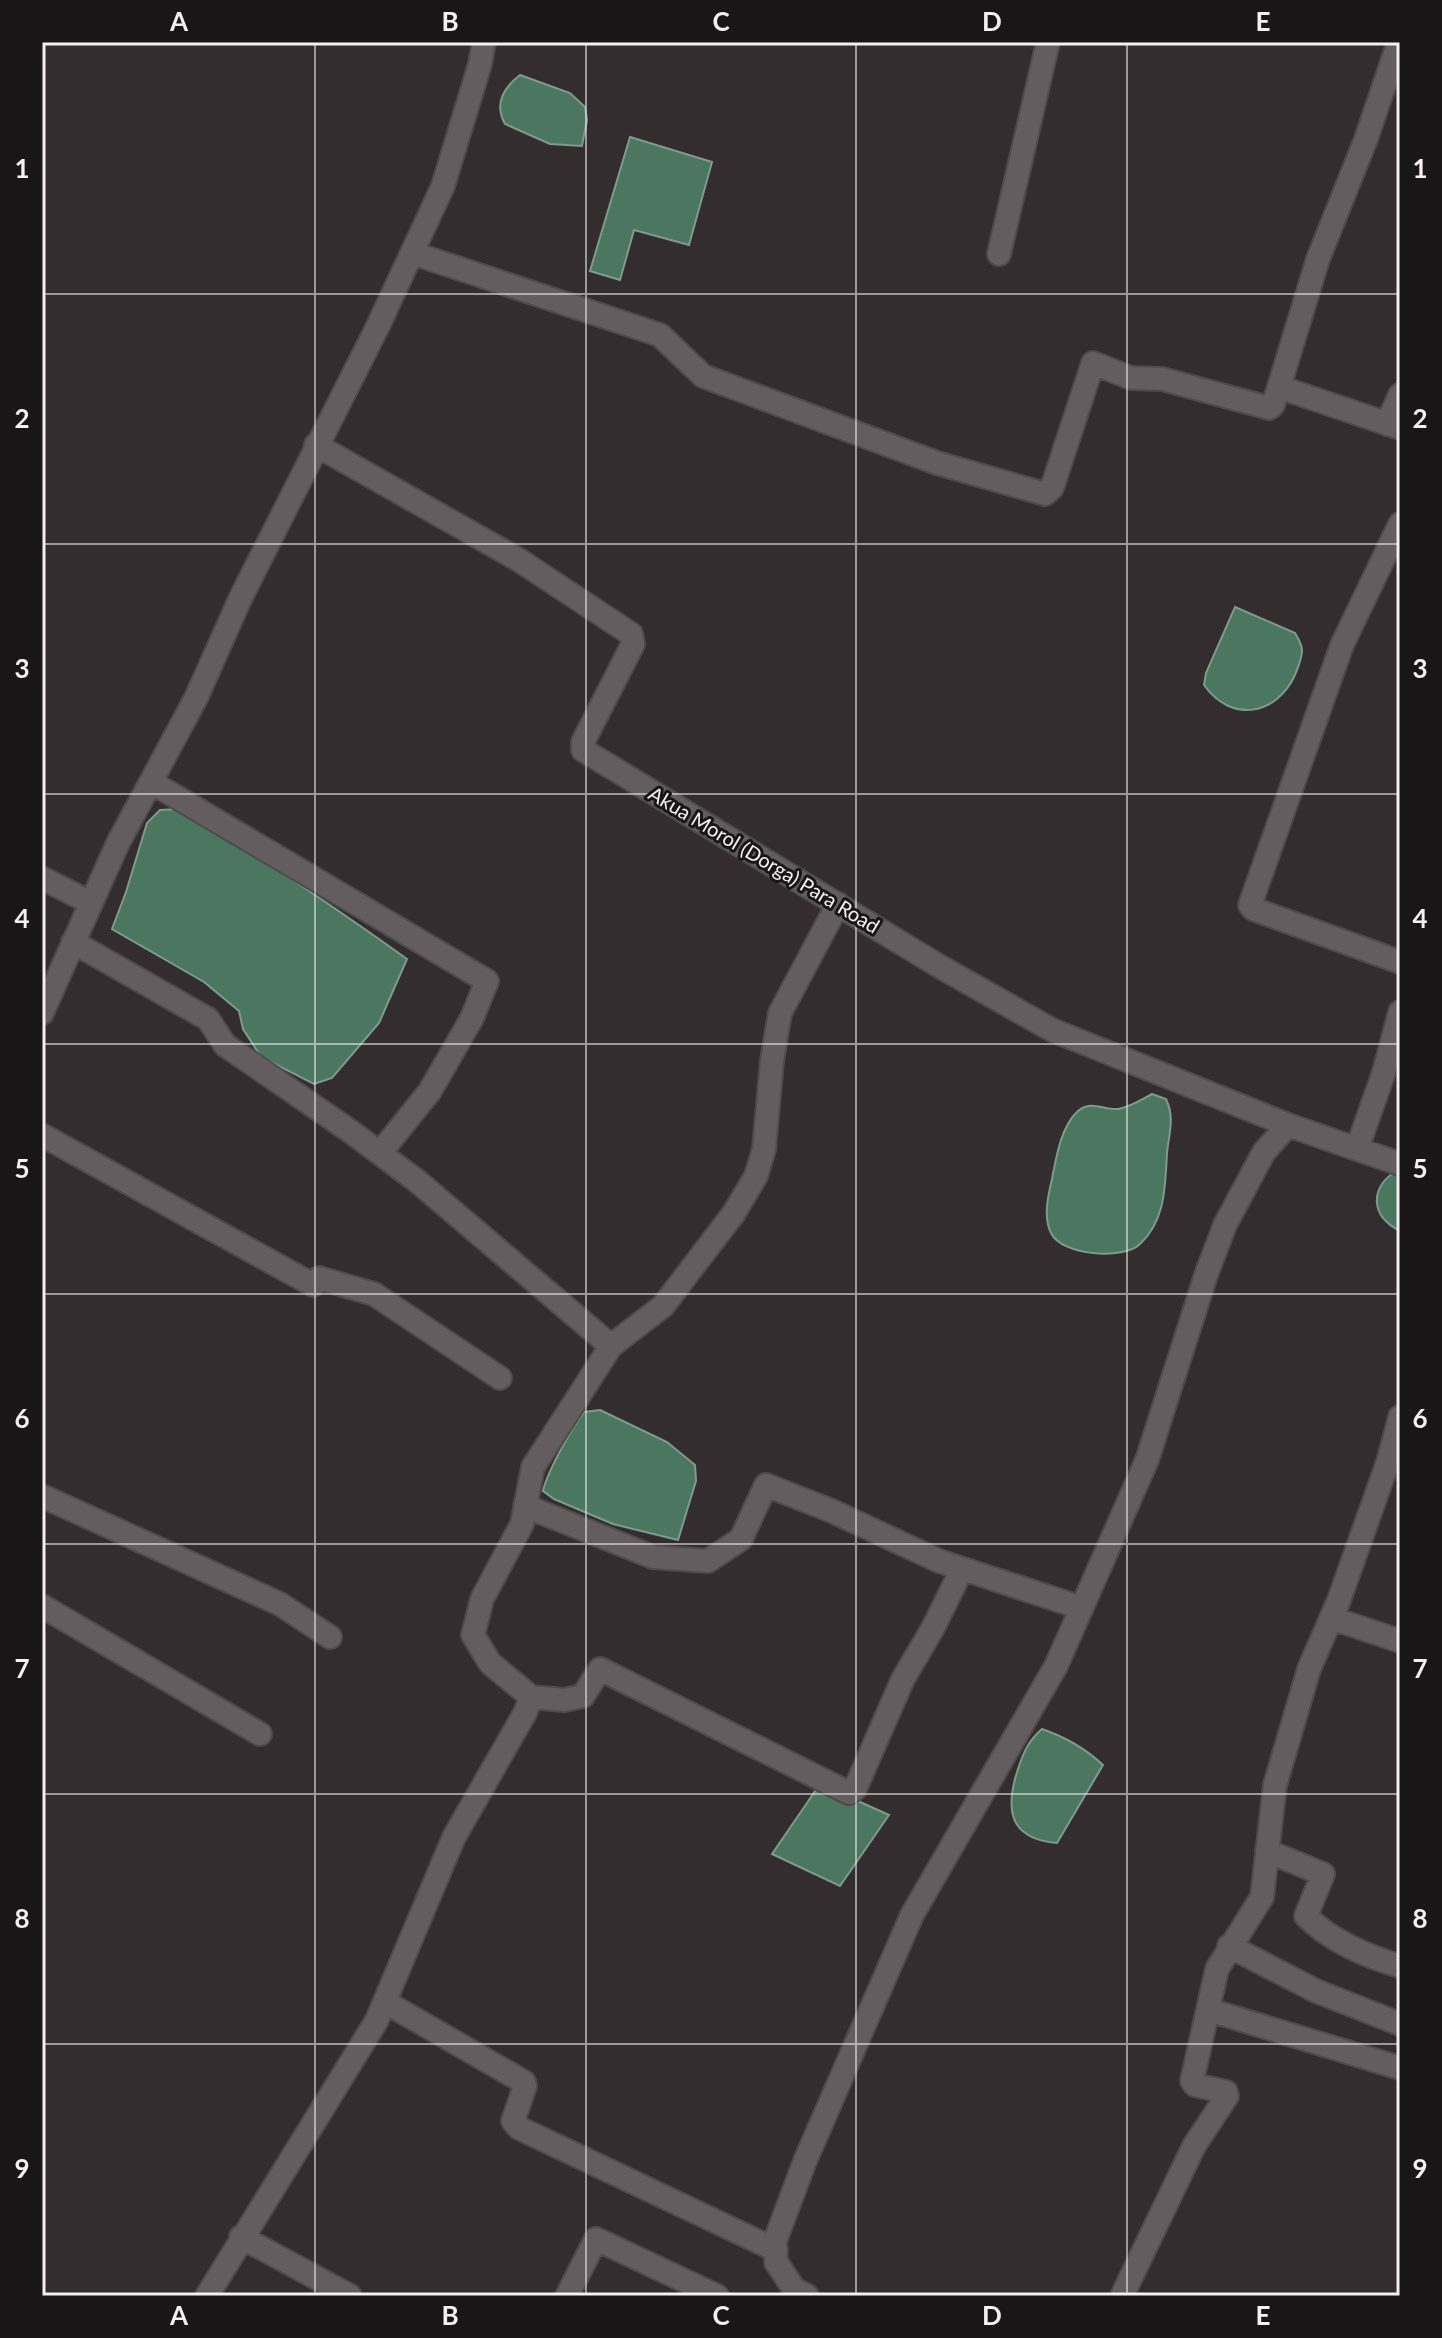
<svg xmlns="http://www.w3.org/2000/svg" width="1442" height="2338" viewBox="0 0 1442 2338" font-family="Lato,sans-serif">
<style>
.water{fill:#4b7761;stroke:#7e9b8c;stroke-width:2}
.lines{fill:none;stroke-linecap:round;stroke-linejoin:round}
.minor-casing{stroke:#4f4a4c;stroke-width:26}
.minor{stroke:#645d60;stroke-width:22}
.grid{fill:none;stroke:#f4f0f2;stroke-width:2;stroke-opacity:0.55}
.labels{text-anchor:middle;stroke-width:6;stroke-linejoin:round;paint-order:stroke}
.street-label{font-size:20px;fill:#f4f0f2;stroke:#191617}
.neatline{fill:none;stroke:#f4f0f2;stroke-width:3}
.grid-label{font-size:26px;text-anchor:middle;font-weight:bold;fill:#f4f0f2}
</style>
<rect width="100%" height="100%" fill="#332d2f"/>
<path class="water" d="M 520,75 L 570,93 L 585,107 L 587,120 L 582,146 L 550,144 L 505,124 C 494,104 503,88 520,75 Z
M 630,137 L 712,162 L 689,245 L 634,230 L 620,280 L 590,271 Z
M 1235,607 L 1295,633 C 1298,638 1302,645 1302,650 C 1302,659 1298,667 1295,675 C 1276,716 1231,723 1204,685 L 1206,673 Z
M 179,809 C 258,855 333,906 407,959 L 379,1023 L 332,1078 L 314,1084 L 261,1057 L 243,1029 L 239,1011 L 204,982 L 112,929 L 126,892 L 147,823 L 160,810 Z
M 1152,1094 L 1166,1099 C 1175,1118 1169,1133 1167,1153 C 1165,1185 1166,1220 1140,1244 C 1124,1260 1062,1256 1051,1233 C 1043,1217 1048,1196 1052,1179 C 1056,1158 1061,1126 1078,1111 C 1091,1100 1104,1110 1118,1109 C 1131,1107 1141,1100 1152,1094 Z
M 1398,1170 L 1400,1170 L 1400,1231 C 1370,1216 1369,1187 1398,1170 Z
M 600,1410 L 667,1442 L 695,1465 L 696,1481 L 678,1540 L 613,1524 L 554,1499 L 543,1491 C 547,1472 572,1428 584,1412 Z
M 1042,1729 C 1065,1737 1085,1748 1103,1765 L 1057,1843 C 1010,1839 1005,1811 1017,1772 C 1023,1754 1027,1742 1042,1729 Z
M 820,1784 L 889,1815 L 840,1886 L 772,1854 Z"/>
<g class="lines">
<g class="minor-casing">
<path id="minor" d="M 412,253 L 660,335 L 703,376 L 937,463 L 1045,494 L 1052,488 L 1093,363 L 1131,378 L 1162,379 L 1269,408 L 1273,405 L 1279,387 L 1400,428
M 999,254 L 1048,42
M 1279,387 L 1318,259 L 1366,139 L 1399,42
M 1387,424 L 1400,395
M 316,445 L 519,560 L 631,634 L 633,644 L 583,742 L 583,750 L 939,966 L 1052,1030 L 1288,1125 L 1400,1164
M 1400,524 L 1342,645 L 1250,905 L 1253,909 L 1400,962
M 151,782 L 487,981 L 472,1018 L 430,1091 L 380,1153
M 42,878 L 91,903
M 73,942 L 208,1019 L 225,1045 L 350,1131 L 417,1181 L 611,1346 L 533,1467 L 522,1524 L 482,1599 L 473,1635 L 490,1663 L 531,1697 L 525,1713 L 454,1837 L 377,2020 L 207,2296
M 42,1013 L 118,843 L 196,698 L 241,597 L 378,326 L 443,186 L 480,64 L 484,42
M 42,1135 L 313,1285 L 319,1278 L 374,1294 L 500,1378
M 1357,1149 L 1384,1072 L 1400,1012
M 611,1346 L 663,1306 L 734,1213 L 756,1176 L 764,1149 L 772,1061 L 780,1013 L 838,904
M 42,1496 L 280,1604 L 330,1637
M 525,1506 L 653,1557 L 708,1561 L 741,1539 L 766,1485 L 832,1511 L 939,1561 L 1082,1608
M 42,1606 L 260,1734
M 1331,1618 L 1400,1641
M 531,1697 L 564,1700 L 583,1696 L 600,1669 L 849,1793 L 855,1789 L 903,1679 L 933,1628 L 962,1569
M 1267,1851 L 1323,1874 L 1306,1916 C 1329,1940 1368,1957 1400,1966
M 1229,1946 L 1316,1991 L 1400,2024
M 385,2002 L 524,2082 L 525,2086 L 513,2121 L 519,2128 L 776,2250
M 1209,2010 L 1400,2068
M 241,2237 L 350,2296
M 567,2296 L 596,2239 L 717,2296
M 807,2296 L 794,2289 L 776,2262 L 775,2241 L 805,2161 L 912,1915 L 1056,1666 L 1147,1460 L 1206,1275 L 1225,1225 L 1264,1152 L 1288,1125
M 1122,2296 L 1194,2146 L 1227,2096 L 1226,2092 L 1195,2085 L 1192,2081 L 1217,1969 L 1262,1897 L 1275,1785 L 1309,1669 L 1339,1600 L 1388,1462 L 1400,1417"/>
</g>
<use href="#minor" class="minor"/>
</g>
<path class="grid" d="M 315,42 L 315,2296M 586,42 L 586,2296M 856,42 L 856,2296M 1127,42 L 1127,2296M 42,294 L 1400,294M 42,544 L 1400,544M 42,794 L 1400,794M 42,1044 L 1400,1044M 42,1294 L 1400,1294M 42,1544 L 1400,1544M 42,1794 L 1400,1794M 42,2044 L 1400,2044"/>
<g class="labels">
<g class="street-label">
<text transform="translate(764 860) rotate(31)" y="7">Akua Morol (Dorga) Para Road</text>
</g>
</g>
<rect width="1442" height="2338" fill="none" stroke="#191617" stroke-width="88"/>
<rect x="44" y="44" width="1354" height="2250" class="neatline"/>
<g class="grid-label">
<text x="179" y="31">A</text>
<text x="450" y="31">B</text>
<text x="721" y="31">C</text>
<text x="992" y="31">D</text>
<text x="1263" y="31">E</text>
<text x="22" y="178">1</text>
<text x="1420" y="178">1</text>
<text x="22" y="428">2</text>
<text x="1420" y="428">2</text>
<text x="22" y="678">3</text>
<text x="1420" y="678">3</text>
<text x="22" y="928">4</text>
<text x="1420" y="928">4</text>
<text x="22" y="1178">5</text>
<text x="1420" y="1178">5</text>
<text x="22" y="1428">6</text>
<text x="1420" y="1428">6</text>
<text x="22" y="1678">7</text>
<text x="1420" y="1678">7</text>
<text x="22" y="1928">8</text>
<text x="1420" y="1928">8</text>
<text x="22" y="2178">9</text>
<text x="1420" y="2178">9</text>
<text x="179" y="2325">A</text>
<text x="450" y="2325">B</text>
<text x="721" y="2325">C</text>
<text x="992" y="2325">D</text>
<text x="1263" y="2325">E</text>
</g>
</svg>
